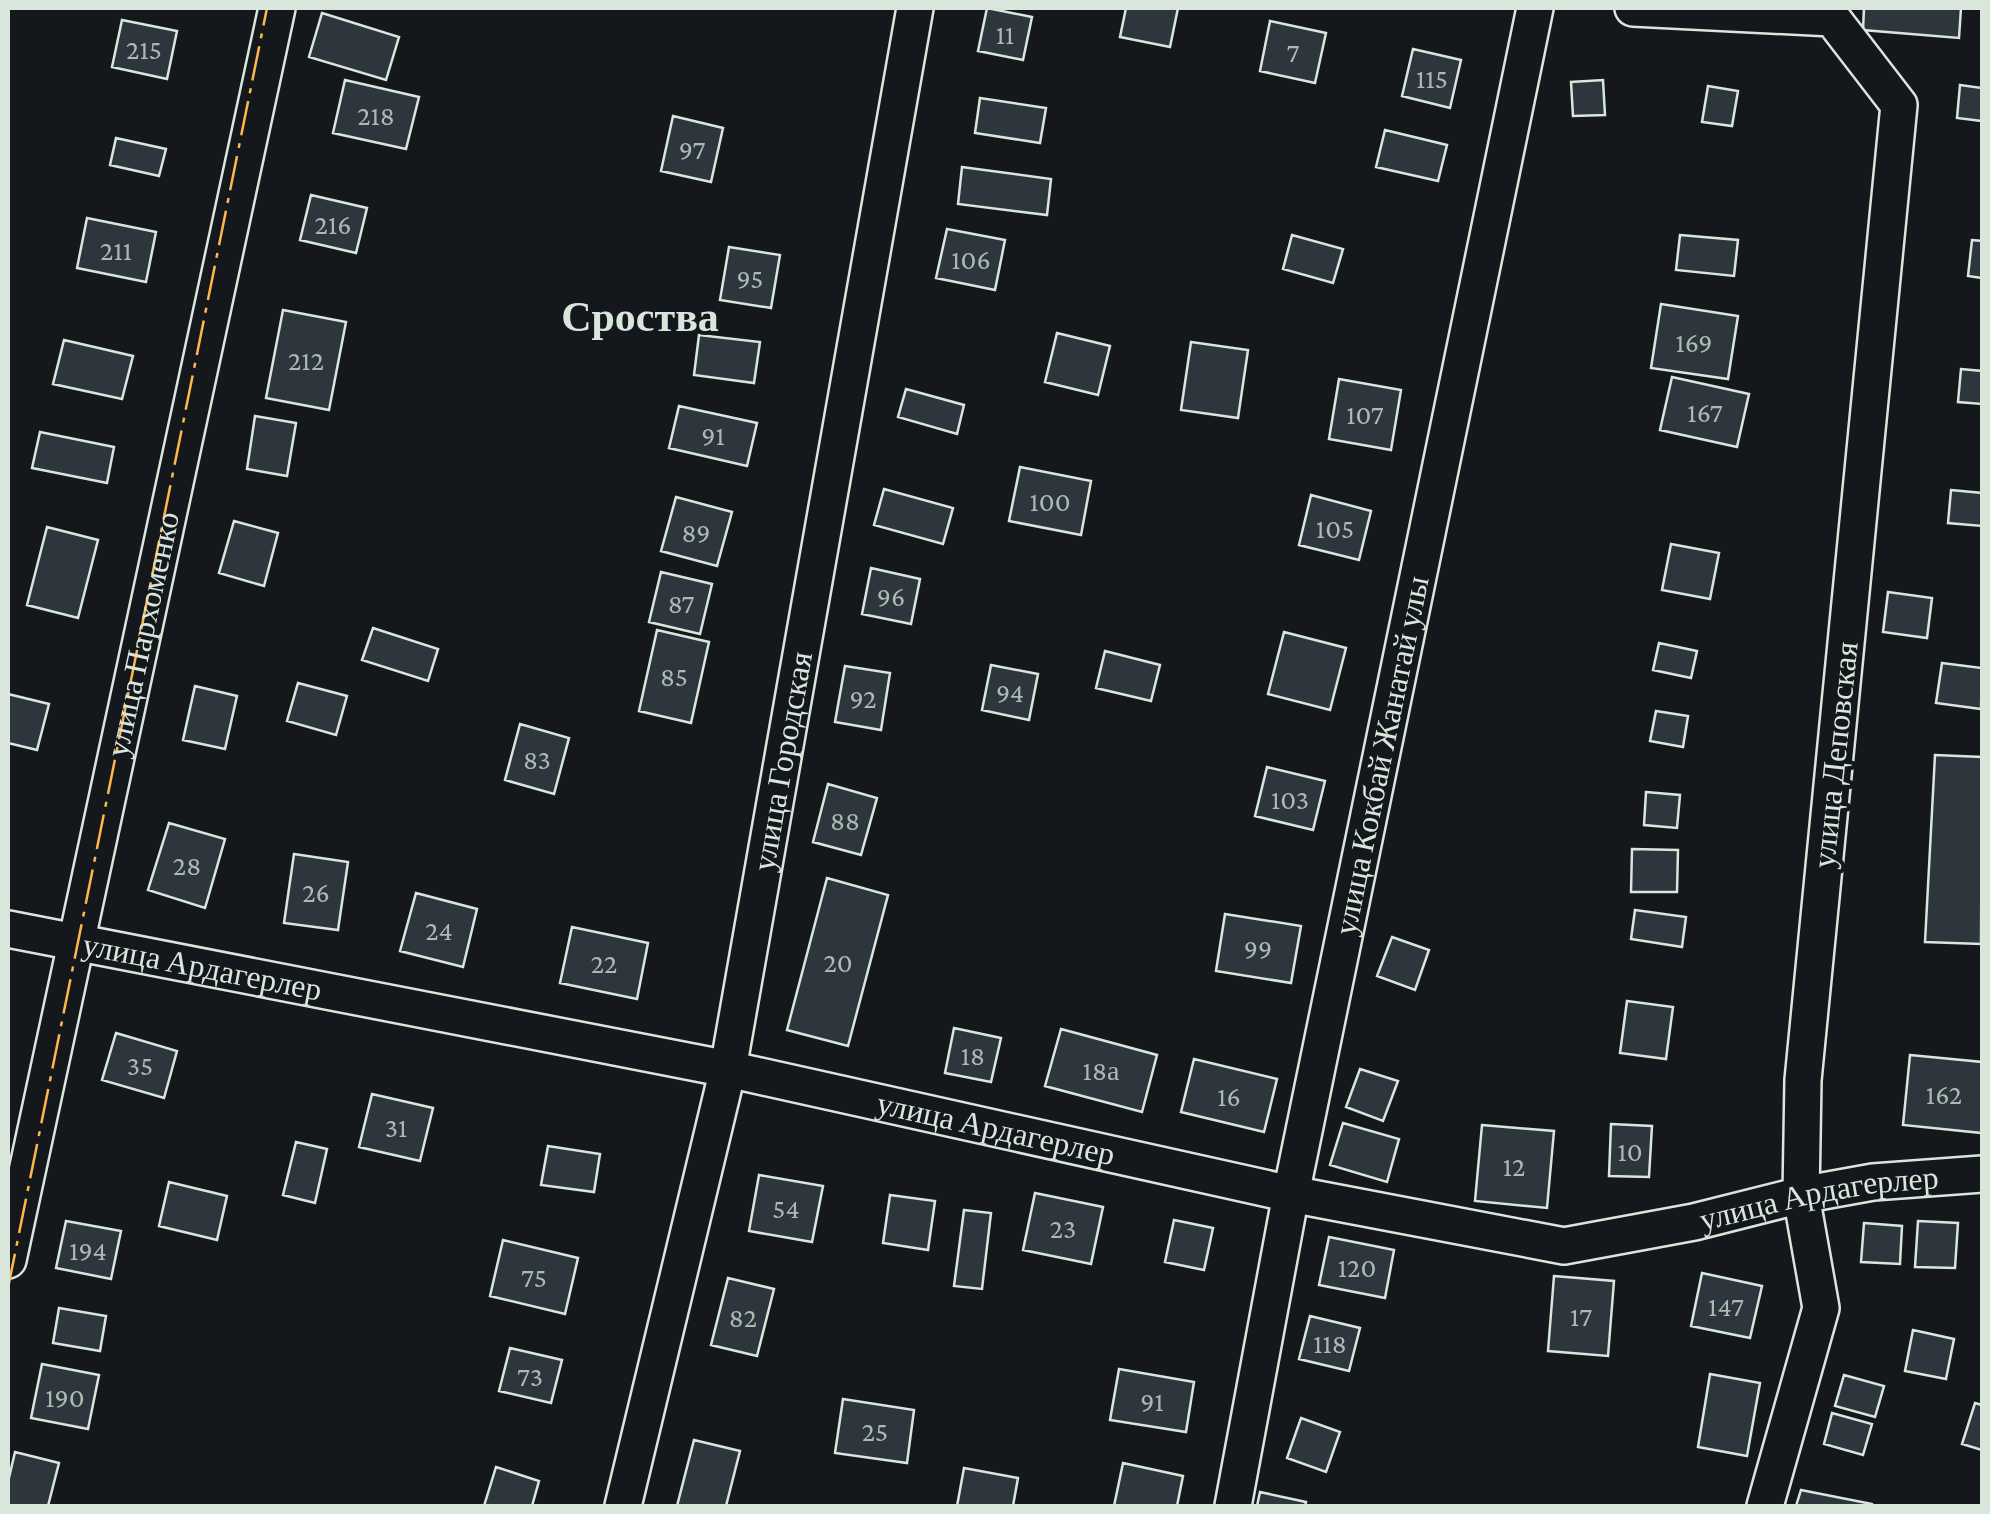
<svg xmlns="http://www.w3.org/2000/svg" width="1990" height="1514" viewBox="0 0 1990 1514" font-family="'Crimson Pro',serif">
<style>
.building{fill:#2c363c;stroke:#d8e6dc;stroke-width:2.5}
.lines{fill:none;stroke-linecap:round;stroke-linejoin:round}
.street-casing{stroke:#d8e6dc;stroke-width:40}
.street{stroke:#14181c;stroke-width:35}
.power{stroke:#ffb74d;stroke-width:2.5;stroke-dasharray:35 8 5 8;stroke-linecap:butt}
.labels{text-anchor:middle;stroke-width:8;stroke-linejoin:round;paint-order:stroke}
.number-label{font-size:28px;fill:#adbab4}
.street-label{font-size:32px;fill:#d8e6dc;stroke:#14181c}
.district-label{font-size:42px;font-weight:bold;fill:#d8e6dc;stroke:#14181c}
</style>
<rect width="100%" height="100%" fill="#14181c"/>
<path class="building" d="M 987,8 L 1032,17 L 1023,60 L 978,51 Z
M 1126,8 L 1178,8 L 1170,47 L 1120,37 Z
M 1864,8 L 1961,8 L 1959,38 L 1863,30 Z
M 322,13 L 399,37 L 386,80 L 309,57 Z
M 122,20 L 177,31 L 167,79 L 112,67 Z
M 1270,21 L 1326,33 L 1315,83 L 1260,71 Z
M 1413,49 L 1461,60 L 1450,108 L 1402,96 Z
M 345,80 L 419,97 L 406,149 L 333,133 Z
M 1603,80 L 1605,115 L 1573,116 L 1571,82 Z
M 1960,85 L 1982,88 L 1982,121 L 1957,118 Z
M 1708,86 L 1738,91 L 1732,126 L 1702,122 Z
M 980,98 L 1046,108 L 1040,143 L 975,133 Z
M 673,116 L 723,128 L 711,182 L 661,171 Z
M 1385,130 L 1447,145 L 1438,181 L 1376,167 Z
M 116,138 L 166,149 L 159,176 L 110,165 Z
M 962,167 L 1051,179 L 1047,215 L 958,204 Z
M 311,195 L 367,208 L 356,253 L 300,240 Z
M 87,218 L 156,232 L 146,282 L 77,268 Z
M 947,229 L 1005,240 L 995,290 L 936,278 Z
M 1292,235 L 1343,249 L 1333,283 L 1283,269 Z
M 1680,235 L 1738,240 L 1734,276 L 1676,270 Z
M 1972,240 L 1982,241 L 1982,278 L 1968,276 Z
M 729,247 L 780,255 L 771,308 L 720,300 Z
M 1661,304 L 1738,316 L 1728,379 L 1651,368 Z
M 283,310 L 346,322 L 329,410 L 266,398 Z
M 1057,333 L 1110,346 L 1098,395 L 1045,382 Z
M 699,335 L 760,342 L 754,383 L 694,375 Z
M 64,340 L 133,356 L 122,399 L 53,384 Z
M 1191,342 L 1248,350 L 1238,418 L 1181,410 Z
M 1961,369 L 1982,371 L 1982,404 L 1958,402 Z
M 1672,377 L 1749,394 L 1737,447 L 1660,430 Z
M 1339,379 L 1401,390 L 1391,450 L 1329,439 Z
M 906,389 L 964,405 L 957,434 L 898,417 Z
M 679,406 L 757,423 L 747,466 L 669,448 Z
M 255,416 L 296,423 L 287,476 L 247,469 Z
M 40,432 L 114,447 L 107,483 L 32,468 Z
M 1020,467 L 1091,481 L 1081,535 L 1009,521 Z
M 884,489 L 953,508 L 943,544 L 874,525 Z
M 1951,490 L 1982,493 L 1982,526 L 1948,523 Z
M 1311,495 L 1371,511 L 1359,560 L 1299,545 Z
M 676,497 L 732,512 L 717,566 L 661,551 Z
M 234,521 L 278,533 L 264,586 L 219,573 Z
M 47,527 L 98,540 L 78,618 L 27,605 Z
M 1671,544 L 1719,553 L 1710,599 L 1662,590 Z
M 871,568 L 920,579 L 911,624 L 862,614 Z
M 661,572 L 712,584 L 700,634 L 649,622 Z
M 1888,592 L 1932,598 L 1927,638 L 1883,632 Z
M 373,628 L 438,649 L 428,681 L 362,660 Z
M 657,630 L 709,642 L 691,723 L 639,711 Z
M 1284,632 L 1346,648 L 1330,710 L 1268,694 Z
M 1659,643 L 1697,651 L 1691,678 L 1653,670 Z
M 1105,651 L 1160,665 L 1151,701 L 1096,688 Z
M 1942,663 L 1982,668 L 1981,709 L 1936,703 Z
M 991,665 L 1038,674 L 1029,720 L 982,710 Z
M 845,666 L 890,673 L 881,730 L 835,722 Z
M 298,683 L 347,696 L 336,735 L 287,721 Z
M 195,686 L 237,696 L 225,749 L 183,740 Z
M 8,694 L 49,704 L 37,750 L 8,743 Z
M 1656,711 L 1688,716 L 1683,747 L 1650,741 Z
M 520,724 L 569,738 L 554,794 L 505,780 Z
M 1935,755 L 1982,757 L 1981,944 L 1925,942 Z
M 1267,767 L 1325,781 L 1313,830 L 1255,816 Z
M 828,784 L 877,798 L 861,855 L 813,842 Z
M 1646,792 L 1680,795 L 1677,828 L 1644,825 Z
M 169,823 L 225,839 L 205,908 L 148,890 Z
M 1632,849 L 1678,850 L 1677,892 L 1631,892 Z
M 294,854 L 348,862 L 338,930 L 284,923 Z
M 827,878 L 888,895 L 848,1046 L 787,1030 Z
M 416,893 L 477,909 L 463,967 L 400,951 Z
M 1635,910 L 1686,917 L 1682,947 L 1631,939 Z
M 1225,914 L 1301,926 L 1291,983 L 1216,971 Z
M 572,927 L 648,943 L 637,999 L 560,983 Z
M 1392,937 L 1429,950 L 1415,990 L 1377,976 Z
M 1627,1001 L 1673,1007 L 1666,1059 L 1620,1053 Z
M 954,1028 L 1001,1038 L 991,1082 L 945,1073 Z
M 1061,1029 L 1157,1055 L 1142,1112 L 1045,1086 Z
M 116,1033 L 177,1051 L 164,1098 L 102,1080 Z
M 1910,1055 L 1982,1062 L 1982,1133 L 1903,1125 Z
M 1194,1059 L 1277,1079 L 1264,1132 L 1181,1112 Z
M 1360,1069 L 1398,1081 L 1383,1121 L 1346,1107 Z
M 372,1094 L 433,1108 L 420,1161 L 359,1147 Z
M 1343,1123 L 1399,1139 L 1387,1182 L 1330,1165 Z
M 1611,1124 L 1652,1126 L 1649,1177 L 1609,1176 Z
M 1482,1125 L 1554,1131 L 1547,1208 L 1475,1201 Z
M 296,1142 L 327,1149 L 315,1203 L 283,1195 Z
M 548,1146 L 600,1154 L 594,1192 L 541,1185 Z
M 759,1175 L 823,1186 L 812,1242 L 749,1231 Z
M 169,1182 L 227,1196 L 217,1240 L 159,1226 Z
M 1035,1193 L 1103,1207 L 1091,1264 L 1023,1250 Z
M 890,1195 L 935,1201 L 928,1250 L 883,1243 Z
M 964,1210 L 991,1213 L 982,1289 L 954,1286 Z
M 1174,1220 L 1213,1228 L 1204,1270 L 1165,1262 Z
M 66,1221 L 121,1231 L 111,1279 L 56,1268 Z
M 1918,1221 L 1958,1223 L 1955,1268 L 1915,1267 Z
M 1864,1223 L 1902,1226 L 1900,1264 L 1861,1262 Z
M 1329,1237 L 1394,1250 L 1385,1298 L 1319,1285 Z
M 503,1240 L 578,1258 L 565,1314 L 490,1296 Z
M 1702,1273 L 1762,1286 L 1750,1338 L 1691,1326 Z
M 1554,1276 L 1614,1281 L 1608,1356 L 1548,1351 Z
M 728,1278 L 774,1289 L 757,1356 L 711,1345 Z
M 59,1308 L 106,1316 L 100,1351 L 53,1343 Z
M 1310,1316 L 1360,1328 L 1349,1371 L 1299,1359 Z
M 1913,1330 L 1954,1339 L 1946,1379 L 1905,1371 Z
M 510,1348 L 562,1360 L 551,1403 L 499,1391 Z
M 42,1364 L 99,1375 L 88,1429 L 31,1418 Z
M 1119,1369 L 1194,1382 L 1186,1432 L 1110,1420 Z
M 1710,1374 L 1760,1383 L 1747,1456 L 1698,1447 Z
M 1844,1375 L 1884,1386 L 1875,1417 L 1835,1406 Z
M 843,1399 L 914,1410 L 907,1463 L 835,1453 Z
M 1975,1403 L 1982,1405 L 1982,1450 L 1962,1444 Z
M 1832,1413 L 1872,1424 L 1863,1455 L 1824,1444 Z
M 1301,1418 L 1340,1432 L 1326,1472 L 1287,1458 Z
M 694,1440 L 740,1451 L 726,1506 L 677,1506 Z
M 15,1452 L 59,1463 L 48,1506 L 8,1506 L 8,1482 Z
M 1123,1463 L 1183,1476 L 1177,1506 L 1114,1506 Z
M 496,1467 L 539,1481 L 532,1506 L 484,1506 Z
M 964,1468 L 1018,1478 L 1013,1506 L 957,1506 Z
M 1801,1490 L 1872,1504 L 1872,1506 L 1796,1506 Z
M 1260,1492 L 1306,1502 L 1305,1506 L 1257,1506 Z"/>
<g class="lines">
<g class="street-casing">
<g id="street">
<path d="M 1633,8 L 1832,18 L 1899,105 L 1803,1080 L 1801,1195 L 1821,1308 L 1765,1506"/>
<path id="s1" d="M 8,929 L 728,1069 L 1291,1194 L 1564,1246 L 1694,1222 L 1801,1195 L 1873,1182 L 1982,1174"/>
<path id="s2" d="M 8,1260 L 277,8"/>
<path id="s3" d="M 623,1506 L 728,1069 L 915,8"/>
<path id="s4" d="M 1233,1506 L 1291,1194 L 1535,8"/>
</g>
</g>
<use href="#street" class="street"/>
<path class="power" d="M 8,1288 L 267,8"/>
</g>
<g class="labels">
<g class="number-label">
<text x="1005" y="44">11</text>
<text x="144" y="59">215</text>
<text x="1293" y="62">7</text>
<text x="1432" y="88">115</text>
<text x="376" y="125">218</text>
<text x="692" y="159">97</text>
<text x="333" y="234">216</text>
<text x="116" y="260">211</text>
<text x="971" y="269">106</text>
<text x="750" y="288">95</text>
<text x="1694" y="352">169</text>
<text x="306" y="370">212</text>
<text x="1705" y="422">167</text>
<text x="1365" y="424">107</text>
<text x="713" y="445">91</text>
<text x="1050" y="511">100</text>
<text x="1335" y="538">105</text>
<text x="696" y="542">89</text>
<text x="891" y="606">96</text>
<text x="681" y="613">87</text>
<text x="674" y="686">85</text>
<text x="1010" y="702">94</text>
<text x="863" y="708">92</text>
<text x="537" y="769">83</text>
<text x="1290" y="809">103</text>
<text x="845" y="830">88</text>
<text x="187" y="875">28</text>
<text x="316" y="902">26</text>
<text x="439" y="940">24</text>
<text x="1258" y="958">99</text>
<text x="838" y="972">20</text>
<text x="604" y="973">22</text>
<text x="973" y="1065">18</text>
<text x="140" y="1075">35</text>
<text x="1101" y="1080">18а</text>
<text x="1944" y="1104">162</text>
<text x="1229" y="1106">16</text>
<text x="396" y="1137">31</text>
<text x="1630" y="1161">10</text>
<text x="1514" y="1176">12</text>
<text x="786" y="1218">54</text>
<text x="1063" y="1238">23</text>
<text x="88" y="1260">194</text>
<text x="1357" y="1277">120</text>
<text x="534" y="1287">75</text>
<text x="1726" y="1316">147</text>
<text x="1581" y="1326">17</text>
<text x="743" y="1327">82</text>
<text x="1330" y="1353">118</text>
<text x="530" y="1386">73</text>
<text x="65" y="1407">190</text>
<text x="1152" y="1411">91</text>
<text x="875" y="1441">25</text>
</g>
<g class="street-label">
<text dy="11" stroke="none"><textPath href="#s2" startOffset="640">улица Пархоменко</textPath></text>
<text transform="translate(1835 755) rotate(-84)" y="11">улица Деповская</text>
<text dy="11" stroke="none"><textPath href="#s4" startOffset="765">улица Кокбай Жанатай улы</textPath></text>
<text dy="11" stroke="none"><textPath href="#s3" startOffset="762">улица Городская</textPath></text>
<text dy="11" stroke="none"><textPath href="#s1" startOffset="198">улица Ардагерлер</textPath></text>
<text dy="11" stroke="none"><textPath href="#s1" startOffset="1008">улица Ардагерлер</textPath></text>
<text dy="11" stroke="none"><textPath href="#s1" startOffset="1848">улица Ардагерлер</textPath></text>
</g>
<g class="district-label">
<text x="640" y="331">Сроства</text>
</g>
</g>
<rect width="1990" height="1514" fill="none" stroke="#d8e6dc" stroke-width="20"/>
</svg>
